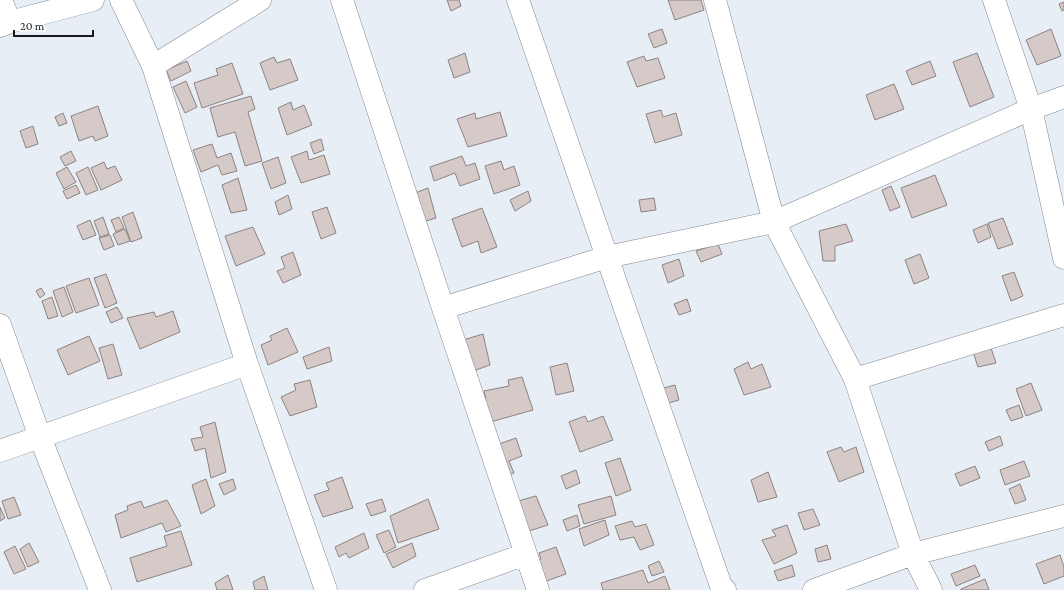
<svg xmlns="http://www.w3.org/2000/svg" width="1064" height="590" viewBox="0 0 1064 590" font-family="'Crimson Pro',serif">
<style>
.building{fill:#d5cac8;stroke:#8d8381}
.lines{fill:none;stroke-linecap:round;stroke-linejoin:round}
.minor-casing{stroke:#82878f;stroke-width:23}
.minor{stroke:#fff;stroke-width:22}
</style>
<rect width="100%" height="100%" fill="#e7eef6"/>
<path class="building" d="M 447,0 L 459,0 L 461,6 L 451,11 Z
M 668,0 L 701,0 L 704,10 L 675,20 Z
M 1064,2 L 1064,10 L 1062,11 L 1059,4 Z
M 662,29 L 667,43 L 654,48 L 648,34 Z
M 1051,29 L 1061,56 L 1037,65 L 1026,40 Z
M 465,53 L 470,72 L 454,78 L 448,60 Z
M 977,53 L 994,97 L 970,107 L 953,62 Z
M 644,56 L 646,61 L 658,58 L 665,78 L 637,87 L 627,62 Z
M 274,57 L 277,63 L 290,59 L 298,80 L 270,90 L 260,63 Z
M 187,61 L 191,71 L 171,81 L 166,70 Z
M 930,61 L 936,76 L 912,85 L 906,71 Z
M 232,63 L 243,94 L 202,108 L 194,83 L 218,75 L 216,69 Z
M 186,81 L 197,107 L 185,113 L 173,87 Z
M 894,84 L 904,109 L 875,120 L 866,95 Z
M 251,96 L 255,109 L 248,112 L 262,161 L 245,166 L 235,132 L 218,137 L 210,108 Z
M 291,102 L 293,110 L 304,105 L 312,125 L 287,135 L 278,108 Z
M 98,106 L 108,136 L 95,141 L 93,136 L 79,141 L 71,116 Z
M 661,110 L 663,117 L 676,113 L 682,135 L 655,143 L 646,114 Z
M 500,112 L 507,136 L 468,147 L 457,119 L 475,113 L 476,119 Z
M 63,113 L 67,123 L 59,126 L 55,117 Z
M 33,126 L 38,144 L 26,148 L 20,131 Z
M 321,139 L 324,150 L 314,154 L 310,143 Z
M 212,144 L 217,158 L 231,153 L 237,171 L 222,175 L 218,165 L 201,172 L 193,150 Z
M 71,151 L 76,161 L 65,166 L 60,157 Z
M 307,151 L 309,160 L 324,155 L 330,174 L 301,183 L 291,157 Z
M 462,156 L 466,166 L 475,163 L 480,179 L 460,186 L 455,173 L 434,181 L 430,167 Z
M 278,157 L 286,183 L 271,189 L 262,163 Z
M 501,161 L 504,170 L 514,166 L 520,185 L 494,194 L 485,166 Z
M 104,162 L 107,169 L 115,166 L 122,180 L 101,190 L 91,168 Z
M 67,167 L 76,182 L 64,189 L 56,173 Z
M 88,167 L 98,190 L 86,195 L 76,173 Z
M 935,175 L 947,205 L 912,218 L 901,188 Z
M 238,178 L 247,210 L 231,213 L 222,185 Z
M 76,185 L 80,193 L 67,199 L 63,191 Z
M 891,186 L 900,207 L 890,211 L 882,190 Z
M 428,188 L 436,218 L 406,227 L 410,195 Z
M 528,191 L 531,201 L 515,211 L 510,200 Z
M 288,195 L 292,209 L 279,215 L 275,202 Z
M 654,198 L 656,210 L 641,212 L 639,200 Z
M 327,207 L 336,233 L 321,239 L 312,212 Z
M 482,208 L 497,247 L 481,253 L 478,241 L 462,247 L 452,219 Z
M 133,212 L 142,238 L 131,242 L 122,217 Z
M 103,217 L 109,234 L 100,237 L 94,221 Z
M 119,217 L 124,228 L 116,232 L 111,220 Z
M 1003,218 L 1013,244 L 998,249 L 988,223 Z
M 90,220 L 96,235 L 83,240 L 77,226 Z
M 846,224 L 853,241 L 835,246 L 835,261 L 823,261 L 819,231 Z
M 987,224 L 991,237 L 978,243 L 973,230 Z
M 253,227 L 265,254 L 236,266 L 225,236 Z
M 125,229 L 130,241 L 118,245 L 113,234 Z
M 110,235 L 114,246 L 104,250 L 99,238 Z
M 718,244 L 722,254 L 701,262 L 696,251 Z
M 293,252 L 301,275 L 283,283 L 277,271 L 285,268 L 281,257 Z
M 920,254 L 929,278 L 914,284 L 905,260 Z
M 679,259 L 684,276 L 668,283 L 662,265 Z
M 1014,272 L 1023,296 L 1011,301 L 1002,276 Z
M 106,274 L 117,303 L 105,308 L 94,278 Z
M 89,278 L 99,305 L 76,313 L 66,286 Z
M 64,287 L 73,312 L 62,317 L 53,291 Z
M 41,288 L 45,294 L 40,298 L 36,291 Z
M 52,297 L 58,316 L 48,319 L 42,301 Z
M 687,299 L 691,311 L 679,315 L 674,304 Z
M 117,307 L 123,318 L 111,323 L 106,312 Z
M 173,311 L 180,332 L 140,349 L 127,318 L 154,312 L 156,317 Z
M 287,328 L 298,352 L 268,365 L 261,345 L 272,340 L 270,336 Z
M 483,334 L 490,365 L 462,375 L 463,340 Z
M 89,336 L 100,361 L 68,375 L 57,350 Z
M 113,344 L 122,375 L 108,379 L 99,348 Z
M 329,347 L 332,361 L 307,369 L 303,357 Z
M 991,348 L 996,363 L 978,367 L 973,352 Z
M 748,362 L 751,369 L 762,364 L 771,387 L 744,395 L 734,369 Z
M 567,363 L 574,391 L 556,395 L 550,367 Z
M 522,377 L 533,410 L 480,425 L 472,403 L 486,399 L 484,391 L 509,386 L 508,380 Z
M 310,380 L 317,407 L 290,416 L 281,397 L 296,390 L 294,384 Z
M 1031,383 L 1042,410 L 1026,416 L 1016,389 Z
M 675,385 L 679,400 L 665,404 L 660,389 Z
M 1019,405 L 1023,417 L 1011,421 L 1006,410 Z
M 585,416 L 588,422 L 603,416 L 613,440 L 580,452 L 569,422 Z
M 215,422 L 226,472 L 211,478 L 205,448 L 195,451 L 191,439 L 203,437 L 200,427 Z
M 1000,436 L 1003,445 L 989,451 L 985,442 Z
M 516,438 L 522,456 L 509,461 L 514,473 L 497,479 L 499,444 Z
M 841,447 L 844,452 L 856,447 L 864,472 L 839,482 L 827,452 Z
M 620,458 L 631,490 L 616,496 L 605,463 Z
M 1024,461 L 1030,476 L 1005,485 L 1000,470 Z
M 975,466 L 980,478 L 960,486 L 955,474 Z
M 576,470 L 580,483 L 566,489 L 561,476 Z
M 768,472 L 777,497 L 758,502 L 751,480 Z
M 342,477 L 353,508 L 323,517 L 314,495 L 329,490 L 326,483 Z
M 206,479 L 215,506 L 201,514 L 192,485 Z
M 233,479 L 236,489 L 224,495 L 219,484 Z
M 1020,484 L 1026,500 L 1015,504 L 1009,489 Z
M 536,496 L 548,525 L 519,534 L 518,501 Z
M 611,496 L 616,515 L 584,524 L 578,505 Z
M 14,497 L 21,515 L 8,519 L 2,501 Z
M 382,499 L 386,511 L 371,516 L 366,504 Z
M 428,499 L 439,529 L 398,543 L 390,516 Z
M 167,500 L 181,526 L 166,532 L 162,523 L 121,538 L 115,515 L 128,510 L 127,506 L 141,501 L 144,508 Z
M 0,507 L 5,518 L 0,521 Z
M 813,509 L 820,525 L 804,530 L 798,513 Z
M 577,515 L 580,526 L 567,531 L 563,520 Z
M 605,520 L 609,535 L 584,546 L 579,529 Z
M 632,521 L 635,527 L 646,524 L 654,545 L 640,550 L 634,537 L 620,540 L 615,526 Z
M 787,525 L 797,553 L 774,564 L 762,540 L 776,536 L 772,530 Z
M 389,530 L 396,547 L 384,553 L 376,535 Z
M 181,531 L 192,565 L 137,582 L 130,558 L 167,546 L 164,536 Z
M 364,533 L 369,548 L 349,558 L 346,553 L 339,557 L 335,547 Z
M 29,543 L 39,562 L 28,567 L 20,549 Z
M 412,543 L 416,556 L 393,568 L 386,554 Z
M 827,545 L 831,559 L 818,562 L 815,549 Z
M 15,546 L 26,569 L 14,574 L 4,552 Z
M 556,547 L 566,574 L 538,584 L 531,564 L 541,559 L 539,553 Z
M 1060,555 L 1064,567 L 1064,576 L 1044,584 L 1036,564 Z
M 659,561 L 664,572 L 652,576 L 648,566 Z
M 792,565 L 795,576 L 778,581 L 774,571 Z
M 975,565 L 980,576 L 956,586 L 951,574 Z
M 643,570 L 648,583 L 665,576 L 670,590 L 603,590 L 601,583 Z
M 228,575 L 233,590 L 217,590 L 215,583 Z
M 264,576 L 268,590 L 255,590 L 253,582 Z
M 985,579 L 989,590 L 961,590 L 961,589 Z"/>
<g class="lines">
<g class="minor-casing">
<path id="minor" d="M 1,0 L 10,22
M 121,0 L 153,66 L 247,364 L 326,590
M 342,0 L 443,308 L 538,590
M 518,0 L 721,586 L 725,590
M 715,0 L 774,222 L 855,379 L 913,554 L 931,590
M 994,0 L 1031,109 L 1064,258
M 0,26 L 10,22 L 93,0
M 153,66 L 260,0
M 443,308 L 607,257 L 774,222 L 1031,109 L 1064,97
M 0,325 L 40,437 L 100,590
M 855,379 L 1064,315
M 0,451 L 247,364
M 425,590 L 526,554
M 814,590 L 913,554 L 1064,516"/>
</g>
<use href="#minor" class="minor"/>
</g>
<path d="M14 30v6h79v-6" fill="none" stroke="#181a1d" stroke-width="2"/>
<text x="20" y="30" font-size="12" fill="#181a1d" stroke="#ffffff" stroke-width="3" paint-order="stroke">20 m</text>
</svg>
